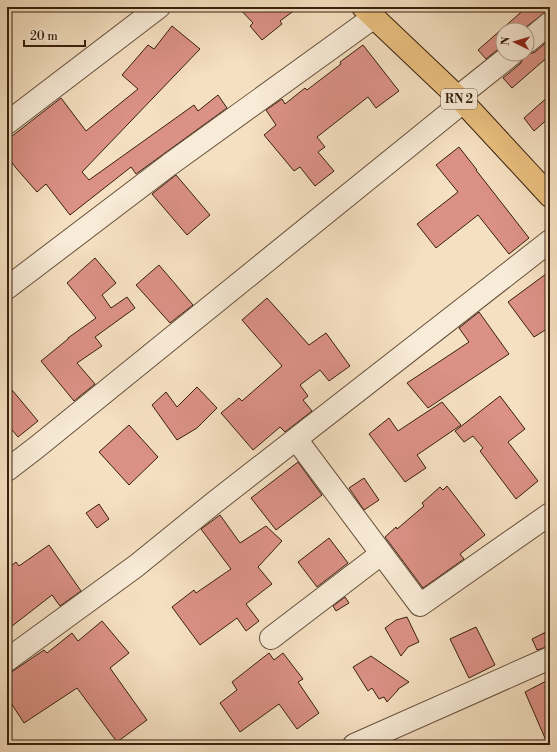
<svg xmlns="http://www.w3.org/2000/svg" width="557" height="752" viewBox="0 0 557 752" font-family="'Libre Bodoni',serif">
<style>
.building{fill:#db9186;stroke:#38200e}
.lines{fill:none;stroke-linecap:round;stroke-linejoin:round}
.street-casing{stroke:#67503b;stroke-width:24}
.highway-casing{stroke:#38200e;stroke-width:24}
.street{stroke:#f8ebd7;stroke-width:22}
.highway{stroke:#eac080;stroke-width:22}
.labels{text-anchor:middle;stroke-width:3;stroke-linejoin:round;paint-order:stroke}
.shield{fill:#f8ebd7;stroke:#725d4a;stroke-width:1}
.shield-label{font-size:12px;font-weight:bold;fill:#38200e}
</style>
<rect width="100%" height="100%" fill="#f5e0c1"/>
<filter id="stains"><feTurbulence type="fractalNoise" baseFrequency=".005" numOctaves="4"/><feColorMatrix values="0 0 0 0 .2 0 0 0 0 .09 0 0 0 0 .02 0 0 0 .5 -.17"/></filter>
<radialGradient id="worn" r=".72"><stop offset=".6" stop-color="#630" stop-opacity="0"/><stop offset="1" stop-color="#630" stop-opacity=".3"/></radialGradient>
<path class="building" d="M 238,7 L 299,7 L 280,21 L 282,24 L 262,40 L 250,26 L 253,23 Z
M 527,7 L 541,7 L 546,12 L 522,30 L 503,30 L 503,45 L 486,59 L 478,50 Z
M 172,26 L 200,49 L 82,172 L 89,180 L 194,105 L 198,111 L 218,95 L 227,108 L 136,174 L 131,167 L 70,215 L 46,184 L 37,192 L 16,168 L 7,156 L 7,140 L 61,98 L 86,131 L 138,89 L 122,75 L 148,45 L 154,49 Z
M 550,39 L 550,55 L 512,88 L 503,78 L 520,64 L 523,59 L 524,54 L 529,54 L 535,52 Z
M 363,45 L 399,91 L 376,108 L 368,97 L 317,137 L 325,147 L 318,152 L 334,171 L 315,186 L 300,167 L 294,171 L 264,135 L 276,125 L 266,110 L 282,99 L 285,104 L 305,88 L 307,90 L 341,64 L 340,62 Z
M 550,95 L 550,117 L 534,131 L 524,118 Z
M 459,147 L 477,170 L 476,170 L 529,238 L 509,254 L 478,215 L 436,248 L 417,224 L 458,192 L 436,165 Z
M 176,175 L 210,215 L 187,235 L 152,194 Z
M 95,258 L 116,283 L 102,295 L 111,308 L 127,297 L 135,308 L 95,337 L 102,346 L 77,363 L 95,384 L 74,401 L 41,361 L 68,339 L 68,338 L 96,318 L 67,283 Z
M 159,265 L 193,305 L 170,323 L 136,285 Z
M 550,271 L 550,327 L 534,337 L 508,302 Z
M 267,298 L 309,345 L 326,333 L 350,366 L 329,381 L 320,370 L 300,385 L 308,396 L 303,400 L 312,411 L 285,432 L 280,427 L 253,450 L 221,413 L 239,398 L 242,401 L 282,366 L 242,320 Z
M 479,312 L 509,354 L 428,408 L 407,383 L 469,342 L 459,328 Z
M 7,384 L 38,421 L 18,437 L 7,424 Z
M 197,387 L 217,408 L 197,428 L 177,440 L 152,405 L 166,392 L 177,407 Z
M 500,396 L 525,429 L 508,442 L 538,481 L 516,499 L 480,451 L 483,448 L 473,436 L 464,442 L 455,431 Z
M 442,402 L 461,425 L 417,455 L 426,468 L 405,482 L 369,434 L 389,418 L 398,431 Z
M 129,425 L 158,457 L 129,485 L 99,452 Z
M 298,462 L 322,495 L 276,530 L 251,498 Z
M 364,478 L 379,500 L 364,510 L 349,488 Z
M 447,486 L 485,535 L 460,554 L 464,559 L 423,588 L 385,537 L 396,527 L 397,529 L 424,506 L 422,503 L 440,487 L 443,490 Z
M 99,504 L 109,519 L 97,528 L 86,513 Z
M 220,515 L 240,543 L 266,526 L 282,541 L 258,567 L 272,584 L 246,604 L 259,621 L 246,631 L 237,618 L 200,645 L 172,607 L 194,590 L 196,593 L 231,569 L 201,529 Z
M 329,538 L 348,563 L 317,587 L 298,562 Z
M 49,545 L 81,591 L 60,606 L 52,595 L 7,630 L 7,569 L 16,562 L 19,566 Z
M 345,597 L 349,603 L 336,611 L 333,606 Z
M 407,617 L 419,642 L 408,647 L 401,656 L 385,628 L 396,620 Z
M 102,621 L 129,653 L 110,668 L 147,720 L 117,742 L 77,688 L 24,723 L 7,697 L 7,675 L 44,650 L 47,653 L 72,633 L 78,641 Z
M 476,627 L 495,665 L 469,678 L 450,639 Z
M 550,630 L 550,646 L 537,650 L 532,639 Z
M 269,653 L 274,660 L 283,653 L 303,679 L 298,682 L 319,713 L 297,729 L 279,704 L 240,732 L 220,703 L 237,690 L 232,682 Z
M 371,656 L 409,682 L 398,689 L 398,690 L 387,702 L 384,697 L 379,699 L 372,688 L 368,691 L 353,667 Z
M 550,679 L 550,745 L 548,745 L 525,692 Z"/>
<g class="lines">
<g class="street-casing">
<path id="street" d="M 527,42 L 550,23
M 458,97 L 512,54
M 7,123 L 159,7
M 7,288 L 169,165 L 374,17
M 296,439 L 420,605 L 550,514
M 7,470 L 37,447 L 463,102
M 271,638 L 381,554
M 7,660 L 136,566 L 215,502 L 550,241
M 354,745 L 550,658"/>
</g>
<g class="highway-casing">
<path id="highway" d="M 363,7 L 463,102 L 550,196"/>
</g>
<use href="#street" class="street"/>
<use href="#highway" class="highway"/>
</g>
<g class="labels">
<rect class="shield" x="441" y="89" width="36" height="20" rx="3"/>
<g class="shield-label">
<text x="459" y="103">RN 2</text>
</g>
</g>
<rect width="557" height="752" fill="none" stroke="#f5e0c1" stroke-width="24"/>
<rect x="8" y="8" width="541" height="736" fill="none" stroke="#38200e" stroke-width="2"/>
<rect x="12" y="12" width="533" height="728" fill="none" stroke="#38200e"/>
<g transform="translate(515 42) rotate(275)"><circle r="19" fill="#f8ebd7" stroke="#ab9a87"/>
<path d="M0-3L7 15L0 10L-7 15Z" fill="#8f2418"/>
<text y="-6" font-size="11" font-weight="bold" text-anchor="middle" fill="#38200e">N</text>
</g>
<path d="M24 40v6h61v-6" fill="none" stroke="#38200e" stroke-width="2"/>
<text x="30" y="40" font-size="12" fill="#38200e" stroke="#f8ebd7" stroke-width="3" paint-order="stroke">20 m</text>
<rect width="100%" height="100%" filter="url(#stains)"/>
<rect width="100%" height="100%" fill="url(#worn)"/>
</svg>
